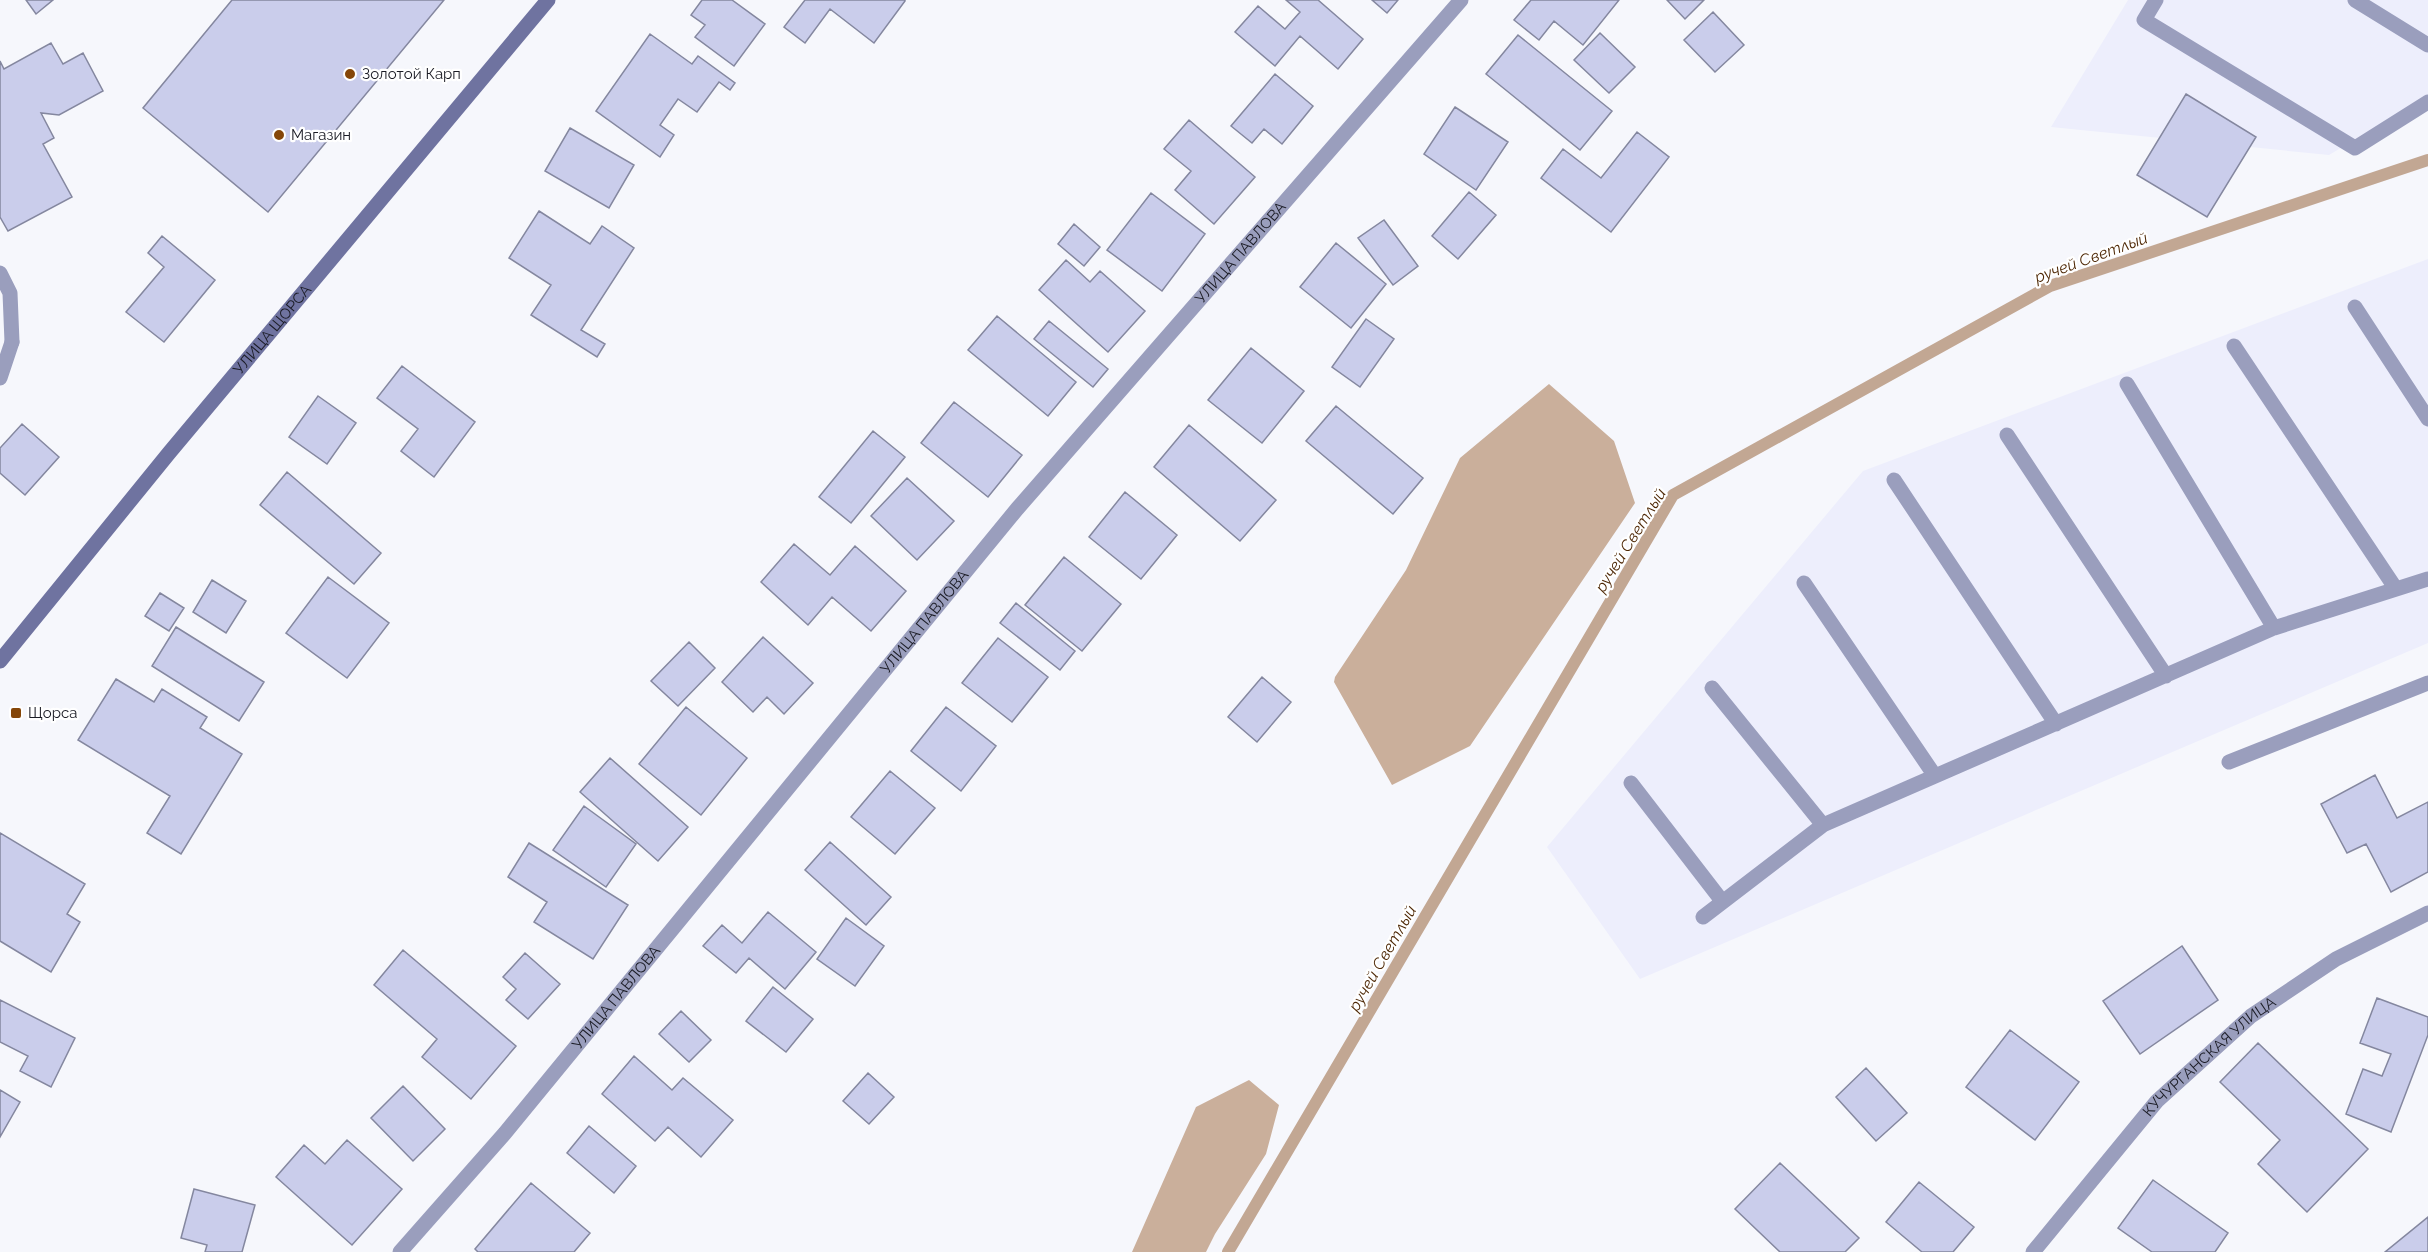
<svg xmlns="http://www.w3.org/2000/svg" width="2428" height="1252" viewBox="0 0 2428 1252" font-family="Raleway,sans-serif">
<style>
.built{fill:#edeefc}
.forest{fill:#caaf9b}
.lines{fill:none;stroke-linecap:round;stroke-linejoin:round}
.stream{stroke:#c2a793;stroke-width:12}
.building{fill:#cacdeb;stroke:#84879f;stroke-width:1.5}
.lane{stroke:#9a9ebd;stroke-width:15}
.street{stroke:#9a9ebd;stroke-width:15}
.secondary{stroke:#6f73a0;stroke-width:15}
.poi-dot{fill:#854608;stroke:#fff;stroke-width:2}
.labels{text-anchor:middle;stroke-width:4.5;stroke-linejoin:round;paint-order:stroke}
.poi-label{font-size:15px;fill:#1a1b24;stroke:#fff;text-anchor:start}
.street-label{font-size:15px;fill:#1a1b24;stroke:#fff}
.water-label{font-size:16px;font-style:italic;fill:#4e2806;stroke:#fff}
</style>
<rect width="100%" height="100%" fill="#f6f7fc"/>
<path class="built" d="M 2128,0 L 2428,0 L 2428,96 L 2329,155 L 2051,127 Z
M 2428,259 L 2428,643 L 1640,979 L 1547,847 L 1863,471 Z"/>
<path class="forest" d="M 1549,384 L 1614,441 L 1635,503 L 1470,746 L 1392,785 L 1334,682 L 1335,677 L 1406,570 L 1460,458 Z
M 1249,1080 L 1279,1105 L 1266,1154 L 1215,1234 L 1206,1252 L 1132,1252 L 1196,1107 Z"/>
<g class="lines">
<path class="stream" d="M 1228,1252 L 1673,495 L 2050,286 L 2428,160"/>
</g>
<path class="building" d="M 26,0 L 53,0 L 36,14 Z
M 232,0 L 444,0 L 268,212 L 143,108 Z
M 702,0 L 732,0 L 765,24 L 734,66 L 695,37 L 705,25 L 691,15 Z
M 805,0 L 905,0 L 905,1 L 874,43 L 830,9 L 805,43 L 784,27 Z
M 1286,0 L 1318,0 L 1363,39 L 1338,69 L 1300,36 L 1275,66 L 1235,32 L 1258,6 L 1285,29 L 1300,12 Z
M 1372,0 L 1398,0 L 1387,13 Z
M 1531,0 L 1619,0 L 1583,45 L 1554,21 L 1539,40 L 1514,20 Z
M 1667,0 L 1704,0 L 1685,19 Z
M 1713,12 L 1744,45 L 1715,72 L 1684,40 Z
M 1600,33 L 1635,67 L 1609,93 L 1574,60 Z
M 650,34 L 692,64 L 698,56 L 735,83 L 730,90 L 719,82 L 697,112 L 678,99 L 660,125 L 674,135 L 660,157 L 596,111 Z
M 1518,35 L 1612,111 L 1580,150 L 1486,74 Z
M 51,43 L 63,64 L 83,53 L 103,91 L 59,115 L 41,113 L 54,138 L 43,144 L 72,197 L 8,231 L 0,217 L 0,61 L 4,69 Z
M 1275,74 L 1313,106 L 1282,144 L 1264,129 L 1252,143 L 1231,126 Z
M 2186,94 L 2256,137 L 2207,217 L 2137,175 Z
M 1455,107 L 1508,142 L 1476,190 L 1424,154 Z
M 1189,120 L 1255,177 L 1214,224 L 1175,190 L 1191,171 L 1164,149 Z
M 570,128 L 634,165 L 609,208 L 545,171 Z
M 1637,132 L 1669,157 L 1611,232 L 1541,178 L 1563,149 L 1601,178 Z
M 1469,192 L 1496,215 L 1458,259 L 1432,236 Z
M 1151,193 L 1205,234 L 1162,291 L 1107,250 Z
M 539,211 L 590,244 L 602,226 L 634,248 L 581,330 L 605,344 L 597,357 L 531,315 L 551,285 L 509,258 Z
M 1384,220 L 1418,266 L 1393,285 L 1358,238 Z
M 1074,224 L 1100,247 L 1084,266 L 1058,244 Z
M 162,236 L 215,280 L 164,342 L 126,312 L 164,267 L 148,253 Z
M 1336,243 L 1386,284 L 1351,328 L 1300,287 Z
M 1066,260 L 1090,282 L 1100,271 L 1145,311 L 1108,352 L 1039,290 Z
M 997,316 L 1076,382 L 1048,416 L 968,350 Z
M 1366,319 L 1394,339 L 1360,387 L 1332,367 Z
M 1049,321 L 1108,369 L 1093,387 L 1034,339 Z
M 1251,348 L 1304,391 L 1262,443 L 1208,400 Z
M 402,366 L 475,422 L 434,477 L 401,451 L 418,429 L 377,398 Z
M 318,396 L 356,423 L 327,464 L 289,437 Z
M 954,402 L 1022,455 L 988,497 L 921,443 Z
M 1336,406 L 1423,478 L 1393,514 L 1306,441 Z
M 22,424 L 59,457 L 25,495 L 0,473 L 0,448 Z
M 1189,425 L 1276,500 L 1240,541 L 1154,467 Z
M 873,431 L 905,457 L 851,523 L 819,497 Z
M 287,472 L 381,553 L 354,584 L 260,505 Z
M 907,478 L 954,521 L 917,560 L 871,516 Z
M 1125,492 L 1177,535 L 1141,579 L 1089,537 Z
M 794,544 L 830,575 L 855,546 L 906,591 L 871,631 L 832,597 L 808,625 L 761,582 Z
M 1064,557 L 1121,604 L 1082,651 L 1025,605 Z
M 328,577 L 389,623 L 347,678 L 286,633 Z
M 212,580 L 246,601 L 226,633 L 193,612 Z
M 160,593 L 184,608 L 169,631 L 145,616 Z
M 1016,603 L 1075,651 L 1060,670 L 1000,623 Z
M 176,627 L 264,682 L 239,721 L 152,666 Z
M 763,637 L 813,683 L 784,714 L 767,697 L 753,712 L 722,682 Z
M 998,638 L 1048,677 L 1012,722 L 962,683 Z
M 689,642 L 715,668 L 678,706 L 651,681 Z
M 1262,677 L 1291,702 L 1257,742 L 1228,717 Z
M 116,679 L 154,702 L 162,689 L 207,717 L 200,728 L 242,754 L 181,854 L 147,833 L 170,796 L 78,740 Z
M 686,707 L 747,758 L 701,815 L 639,764 Z
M 946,707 L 996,746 L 961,791 L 911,751 Z
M 610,758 L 688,827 L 658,861 L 580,792 Z
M 890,771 L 935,808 L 895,854 L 851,817 Z
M 2375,775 L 2397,818 L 2428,802 L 2428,872 L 2391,892 L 2366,844 L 2347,853 L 2321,804 Z
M 584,806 L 636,844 L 606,887 L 553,850 Z
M 0,833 L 85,884 L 67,914 L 80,922 L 51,972 L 0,941 Z
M 830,842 L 891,897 L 866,925 L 805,870 Z
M 529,843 L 628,905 L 593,959 L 534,922 L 547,902 L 508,877 Z
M 768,912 L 816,952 L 785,989 L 749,958 L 736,973 L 703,946 L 722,925 L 742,943 Z
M 846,918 L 884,946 L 855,986 L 817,959 Z
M 2182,946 L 2218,1000 L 2140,1054 L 2103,1001 Z
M 403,950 L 516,1046 L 471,1099 L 422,1057 L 437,1039 L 374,985 Z
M 525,953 L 560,984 L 528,1019 L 506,1000 L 516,989 L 503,977 Z
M 773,987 L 813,1019 L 786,1052 L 746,1021 Z
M 2377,998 L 2428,1017 L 2428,1035 L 2391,1132 L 2346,1114 L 2363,1069 L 2382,1076 L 2391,1054 L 2360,1043 Z
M 0,1000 L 75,1038 L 51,1087 L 20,1071 L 28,1056 L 0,1042 Z
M 681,1011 L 711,1040 L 689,1062 L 659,1034 Z
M 2010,1030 L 2079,1082 L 2035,1140 L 1966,1087 Z
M 2258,1043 L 2368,1149 L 2307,1212 L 2258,1164 L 2280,1140 L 2220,1082 Z
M 634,1056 L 672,1090 L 683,1078 L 733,1120 L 701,1157 L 668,1127 L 655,1141 L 602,1094 Z
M 1866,1068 L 1907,1113 L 1876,1141 L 1836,1097 Z
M 868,1073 L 894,1097 L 869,1124 L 843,1101 Z
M 403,1086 L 445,1129 L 413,1161 L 371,1118 Z
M 0,1090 L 20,1102 L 0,1137 Z
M 589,1126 L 636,1166 L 614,1193 L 567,1153 Z
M 347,1140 L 402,1189 L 352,1245 L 276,1177 L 304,1145 L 325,1164 Z
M 1780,1163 L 1859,1238 L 1845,1252 L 1780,1252 L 1735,1209 Z
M 2153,1180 L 2228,1233 L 2215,1252 L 2152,1252 L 2118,1228 Z
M 1919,1182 L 1974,1227 L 1953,1252 L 1922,1252 L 1886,1222 Z
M 531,1183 L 590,1233 L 574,1252 L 478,1252 L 475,1249 Z
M 194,1189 L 255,1205 L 242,1252 L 205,1252 L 207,1245 L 181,1238 Z
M 2428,1217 L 2428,1252 L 2385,1252 Z"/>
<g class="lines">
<path class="lane" d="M 2156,0 L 2144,20 L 2355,148 L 2428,102
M 2355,0 L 2428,45
M 2355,307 L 2428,419
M 2234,346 L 2396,589
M 0,378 L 12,342
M 2127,384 L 2274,628
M 2007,435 L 2166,676
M 1894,480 L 2056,724
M 1804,583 L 1935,776
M 1712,688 L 1823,825
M 2229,762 L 2428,683
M 1631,783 L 1722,901
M 1703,917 L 1823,825 L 2274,628 L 2428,579"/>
<g class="street">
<path d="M 0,273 L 10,293 L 12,342"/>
<path id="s1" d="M 400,1252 L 505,1133 L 1017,509 L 1461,0"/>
<path id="s2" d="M 2033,1252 L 2157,1101 L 2251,1016 L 2336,959 L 2428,913"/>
</g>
<path class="secondary" id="s3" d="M 0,661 L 169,453 L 548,0"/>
</g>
<g class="poi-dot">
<circle cx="350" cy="74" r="6"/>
<circle cx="279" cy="135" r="6"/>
<rect x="10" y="707" width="12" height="12" rx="3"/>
</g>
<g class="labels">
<g class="poi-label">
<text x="362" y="79">Золотой Карп</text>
<text x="291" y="140">Магазин</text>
<text x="28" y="718">Щорса</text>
</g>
<g class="street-label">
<text dy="5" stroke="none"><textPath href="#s1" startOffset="1306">УЛИЦА ПАВЛОВА</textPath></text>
<text dy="5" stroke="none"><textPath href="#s3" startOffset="429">УЛИЦА ЩОРСА</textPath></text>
<text dy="5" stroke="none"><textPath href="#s1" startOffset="820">УЛИЦА ПАВЛОВА</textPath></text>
<text dy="5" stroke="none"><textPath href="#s1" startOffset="334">УЛИЦА ПАВЛОВА</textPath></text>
<text dy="5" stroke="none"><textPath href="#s2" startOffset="264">КУЧУРГАНСКАЯ УЛИЦА</textPath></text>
</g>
<g class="water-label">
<text transform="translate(2091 257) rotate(-20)" y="6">ручей Светлый</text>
<text transform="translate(1630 540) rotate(-58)" y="6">ручей Светлый</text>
<text transform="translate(1382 958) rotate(-60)" y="6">ручей Светлый</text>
</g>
</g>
</svg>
